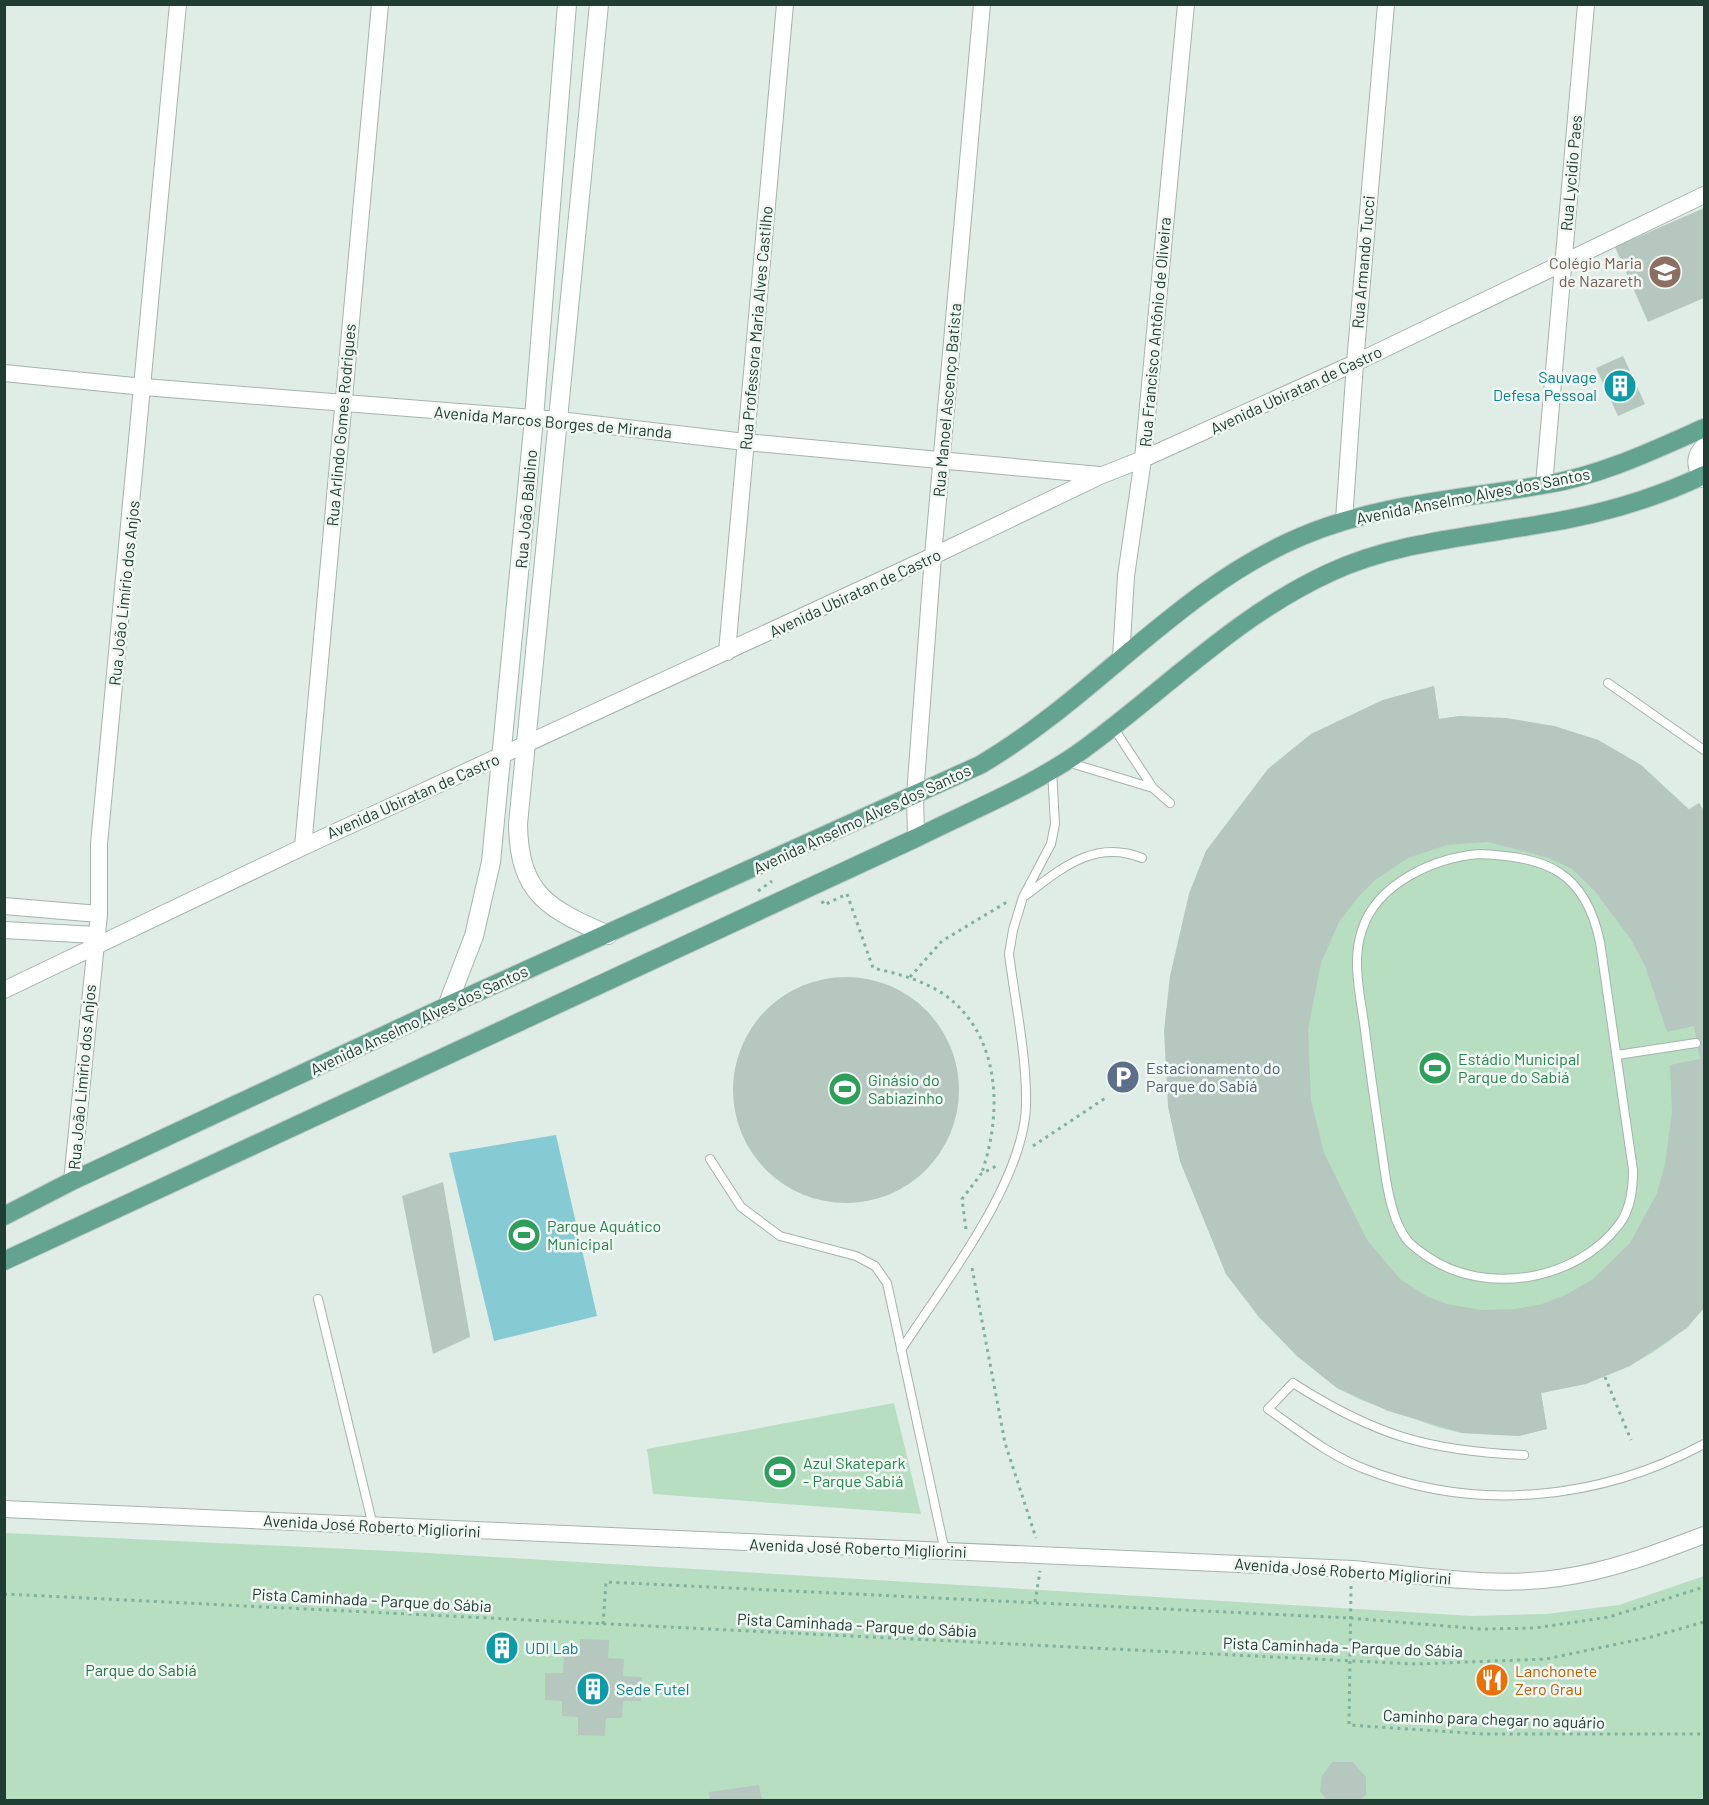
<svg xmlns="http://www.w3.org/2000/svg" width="1709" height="1805" viewBox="0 0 1709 1805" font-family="Barlow,sans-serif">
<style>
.green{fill:#b8dec1}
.water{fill:#86cbd4}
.building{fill:#b6c7bf;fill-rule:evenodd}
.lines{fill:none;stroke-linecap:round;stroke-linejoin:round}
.service-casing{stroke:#a3b4ad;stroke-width:10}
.minor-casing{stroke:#a3b4ad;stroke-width:18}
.secondary-casing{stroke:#9eb8ae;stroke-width:20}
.primary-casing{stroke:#c1c9c6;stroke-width:20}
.path{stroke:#7fb19f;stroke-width:3;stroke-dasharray:3 4.5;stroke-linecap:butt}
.service{stroke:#fff;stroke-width:8}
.minor{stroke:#fff;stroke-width:16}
.secondary{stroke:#fff;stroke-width:18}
.primary{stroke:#63a390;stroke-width:18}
.labels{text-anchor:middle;stroke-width:5;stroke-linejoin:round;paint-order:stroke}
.street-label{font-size:16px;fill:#203d34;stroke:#f1f8f4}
.education-label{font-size:16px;fill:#785e54;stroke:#f1f8f4;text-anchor:end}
.culture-label{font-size:16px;fill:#0d838f;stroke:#f1f8f4;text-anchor:start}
.leisure-label{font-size:16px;fill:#27864d;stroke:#f1f8f4;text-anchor:start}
.service-label{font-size:16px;fill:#4e5e75;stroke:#f1f8f4;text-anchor:start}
.park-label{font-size:16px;fill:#297643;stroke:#f1f8f4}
.food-label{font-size:16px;fill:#c56008;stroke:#f1f8f4;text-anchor:start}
</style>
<rect width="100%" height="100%" fill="#e0ece6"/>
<path class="green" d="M 1434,686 L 1439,719 L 1460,716 L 1554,726 L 1598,740 L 1641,765 L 1689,809 L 1699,803 L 1704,811 L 1704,1308 C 1660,1359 1606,1380 1541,1393 L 1547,1429 L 1519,1436 L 1462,1433 L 1440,1428 L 1361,1400 L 1337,1388 L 1297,1356 L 1259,1317 L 1226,1274 L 1180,1161 L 1168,1106 L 1189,894 L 1206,851 L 1268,769 L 1311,734 L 1383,700 Z
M 894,1403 L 921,1514 L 653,1494 L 647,1449 Z
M 5,1533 L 412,1552 L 1472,1616 L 1546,1614 L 1619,1605 L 1704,1576 L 1704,1800 L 5,1800 Z"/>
<path class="water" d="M 556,1135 L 597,1316 L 494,1341 L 449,1153 Z"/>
<path class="building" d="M 1704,208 L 1704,298 L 1648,322 L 1615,247 Z
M 1623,356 L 1645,404 L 1618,416 L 1596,368 Z
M 1434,686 L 1439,719 L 1460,716 L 1506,718 L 1554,726 L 1598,740 L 1641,765 L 1689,810 L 1699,803 L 1704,811 L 1704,1308 L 1687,1328 L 1630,1366 L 1586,1384 L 1541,1393 L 1547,1429 L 1519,1436 L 1462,1433 L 1388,1411 L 1337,1388 L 1297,1356 L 1259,1317 L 1226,1274 L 1180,1161 L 1168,1106 L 1164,1031 L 1170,976 L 1189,894 L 1206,851 L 1268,769 L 1311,734 L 1383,700 ZM 1488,842 L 1549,858 L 1572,869 L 1594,890 L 1630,938 L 1645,966 L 1667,1032 L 1694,1026 L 1700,1059 L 1670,1065 L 1672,1111 L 1665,1164 L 1657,1193 L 1630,1243 L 1592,1280 L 1565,1295 L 1542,1304 L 1515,1309 L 1482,1310 L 1447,1304 L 1426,1296 L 1400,1279 L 1367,1240 L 1324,1153 L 1311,1100 L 1308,1029 L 1321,963 L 1339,922 L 1360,895 L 1374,881 L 1408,858 L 1447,845 Z
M733 1090a113 113 0 1 1 226 0a113 113 0 1 1-226 0Z
M 443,1182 L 470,1337 L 433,1354 L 402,1196 Z
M 489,1634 L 517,1636 L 515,1662 L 487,1660 Z
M 580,1639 L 609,1640 L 608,1658 L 624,1659 L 623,1676 L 642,1677 L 641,1701 L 623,1701 L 622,1718 L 606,1718 L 605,1736 L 578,1735 L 578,1717 L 562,1716 L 562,1701 L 545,1700 L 545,1673 L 563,1673 L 564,1656 L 580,1656 Z
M 1481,1671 L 1504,1671 L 1503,1689 L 1481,1689 Z
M 1332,1762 L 1353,1762 L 1366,1777 L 1366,1795 L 1359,1800 L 1327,1800 L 1320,1791 L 1322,1776 Z
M 759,1785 L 762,1800 L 710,1800 L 709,1792 Z"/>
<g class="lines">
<g class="service-casing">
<path id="service" d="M 1608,683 L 1704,750
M 1113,727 L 1153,788 L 1170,803
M 1067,762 L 1153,788
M 1479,854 C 1547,857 1585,871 1600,942 L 1633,1170 C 1633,1189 1631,1210 1618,1226 C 1575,1281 1486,1296 1428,1257 C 1421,1252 1413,1247 1407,1240 C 1394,1222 1390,1201 1386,1180 C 1379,1130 1371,1080 1365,1030 C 1361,999 1351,961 1362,930 C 1377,883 1434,858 1479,854 Z
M 1026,895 C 1062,868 1095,839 1142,858
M 1617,1055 L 1696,1043
M 710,1159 L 741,1207 L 780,1236 L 856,1256 L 875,1266 L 887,1283 L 945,1552
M 318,1299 L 373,1526
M 901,1350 C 943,1285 1025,1181 1026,1104 C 1027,1058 1015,1001 1009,954 L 1013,930 L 1023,897 L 1051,844 L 1055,824 L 1052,770
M 1524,1455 C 1428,1451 1374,1435 1293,1383 L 1268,1409 C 1298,1430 1330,1456 1365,1469 C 1476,1513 1600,1500 1704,1444"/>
</g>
<g class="minor-casing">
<path id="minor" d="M 4,373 L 144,387 L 559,420 L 745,442 L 1100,475
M 1704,446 C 1694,456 1695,464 1700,477 L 1704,479
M 1544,485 L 1586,4
M 1344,520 L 1355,363 L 1386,4
M 727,652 L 785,4
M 1121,658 L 1126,576 L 1143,459 L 1186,4
M 916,838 L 915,795 L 933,556 L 982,4
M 303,847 L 380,4
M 4,906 L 99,914
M 4,930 L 96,935
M 4,990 L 303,847 L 933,556 L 1100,476 L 1143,459 L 1355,363 L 1704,195
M 72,1181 L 99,914 L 99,844 L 178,4
M 4,1509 L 1352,1569 C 1420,1575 1492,1588 1559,1578 C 1610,1571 1657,1553 1704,1535"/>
</g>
<g class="secondary-casing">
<path id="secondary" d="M 599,4 L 518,824 C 519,895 549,909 608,935
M 447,1006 L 474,936 L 491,862 L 534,418 L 567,4"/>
</g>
<g class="primary-casing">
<path id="primary" d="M 4,1216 L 72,1181 L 447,1006 L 980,765 C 1093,699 1178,589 1300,537 C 1377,504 1461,499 1543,485 C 1600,476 1652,451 1704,428
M 4,1261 L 916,838 C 972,810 1033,786 1084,749 C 1166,689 1236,616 1329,573 C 1393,543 1467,537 1536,525 C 1593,516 1652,500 1704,475"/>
</g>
<path class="path" d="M 758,891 L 772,881
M 822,901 L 824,905 L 847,894 L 873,968 C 899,974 927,981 949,998 C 1001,1040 1002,1114 982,1172
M 910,977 L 942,941 L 1007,902
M 1033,1146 L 1107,1097
M 966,1229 L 962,1199 L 981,1174 L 998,1165
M 972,1268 L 1005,1443 L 1036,1538
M 1605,1377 L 1631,1440
M 1351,1586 L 1349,1725 L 1484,1734 L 1704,1734
M 4,1594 L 1415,1664 L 1546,1659 L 1651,1637 L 1704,1622
M 1035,1602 L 1040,1571
M 603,1624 L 606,1582 L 1350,1618 L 1482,1629 L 1535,1628 L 1609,1617 L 1704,1587"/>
<use href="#service" class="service"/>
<use href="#minor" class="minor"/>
<use href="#secondary" class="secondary"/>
<use href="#primary" class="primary"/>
</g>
<defs>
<g id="school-disc" transform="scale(1.725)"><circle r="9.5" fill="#8d6e63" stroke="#f1f8f4"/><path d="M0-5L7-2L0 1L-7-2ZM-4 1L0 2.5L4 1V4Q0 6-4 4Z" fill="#fff"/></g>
<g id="building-disc" transform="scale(1.725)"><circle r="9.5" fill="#0f9aa8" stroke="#f1f8f4"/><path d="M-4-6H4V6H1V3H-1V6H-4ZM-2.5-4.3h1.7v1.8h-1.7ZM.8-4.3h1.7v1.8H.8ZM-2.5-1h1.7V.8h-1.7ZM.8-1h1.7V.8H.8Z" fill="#fff"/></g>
<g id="stadium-disc" transform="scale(1.725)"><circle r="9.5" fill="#2e9e5b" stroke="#f1f8f4"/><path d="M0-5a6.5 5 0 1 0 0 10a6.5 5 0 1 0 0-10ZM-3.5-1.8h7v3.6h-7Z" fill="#fff"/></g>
<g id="parking-disc" transform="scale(1.725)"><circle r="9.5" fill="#5c6f8a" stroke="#f1f8f4"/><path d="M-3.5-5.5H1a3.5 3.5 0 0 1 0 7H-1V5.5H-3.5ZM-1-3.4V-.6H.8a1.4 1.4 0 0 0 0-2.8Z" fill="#fff"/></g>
<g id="restaurant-disc" transform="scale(1.725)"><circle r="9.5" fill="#e8710a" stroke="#f1f8f4"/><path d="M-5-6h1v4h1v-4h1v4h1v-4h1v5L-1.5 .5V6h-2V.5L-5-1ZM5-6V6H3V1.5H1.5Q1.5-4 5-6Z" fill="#fff"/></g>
</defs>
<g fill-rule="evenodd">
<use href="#school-disc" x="1665" y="272"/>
<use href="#building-disc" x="1620" y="386"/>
<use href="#stadium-disc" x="1435" y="1068"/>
<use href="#parking-disc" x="1123" y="1077"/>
<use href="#stadium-disc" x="845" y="1089"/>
<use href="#stadium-disc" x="524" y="1235"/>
<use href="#stadium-disc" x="780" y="1472"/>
<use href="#building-disc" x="502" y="1648"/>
<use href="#restaurant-disc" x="1492" y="1680"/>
<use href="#building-disc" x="593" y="1689"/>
</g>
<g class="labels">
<g class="street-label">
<text transform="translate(1571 173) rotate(-85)" y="6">Rua Lycidio Paes</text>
<text transform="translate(1363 262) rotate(-85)" y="6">Rua Armando Tucci</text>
<text transform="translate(756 328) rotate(-85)" y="6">Rua Professora Maria Alves Castilho</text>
<text transform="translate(1155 332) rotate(-85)" y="6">Rua Francisco Antônio de Oliveira</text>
<text transform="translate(1296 390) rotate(-25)" y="6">Avenida Ubiratan de Castro</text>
<text transform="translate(947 400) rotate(-85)" y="6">Rua Manoel Ascenço Batista</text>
<text transform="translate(553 422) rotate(5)" y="6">Avenida Marcos Borges de Miranda</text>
<text transform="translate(341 425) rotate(-85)" y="6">Rua Arlindo Gomes Rodrigues</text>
<text transform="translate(1473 496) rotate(-11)" y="6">Avenida Anselmo Alves dos Santos</text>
<text transform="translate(526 509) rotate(-85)" y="6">Rua João Balbino</text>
<text transform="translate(124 593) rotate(-84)" y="6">Rua João Limírio dos Anjos</text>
<text transform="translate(855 593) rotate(-25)" y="6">Avenida Ubiratan de Castro</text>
<text transform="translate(413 796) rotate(-24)" y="6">Avenida Ubiratan de Castro</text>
<text transform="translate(862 819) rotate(-25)" y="6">Avenida Anselmo Alves dos Santos</text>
<text transform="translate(419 1020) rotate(-25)" y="6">Avenida Anselmo Alves dos Santos</text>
<text transform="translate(82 1077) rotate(-85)" y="6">Rua João Limírio dos Anjos</text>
<text transform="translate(372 1526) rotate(3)" y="6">Avenida José Roberto Migliorini</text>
<text transform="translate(858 1548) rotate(2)" y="6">Avenida José Roberto Migliorini</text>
<text transform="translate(1343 1571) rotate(4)" y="6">Avenida José Roberto Migliorini</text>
<text transform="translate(372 1600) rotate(3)" y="6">Pista Caminhada - Parque do Sábia</text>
<text transform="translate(857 1625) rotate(3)" y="6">Pista Caminhada - Parque do Sábia</text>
<text transform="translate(1343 1647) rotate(2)" y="6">Pista Caminhada - Parque do Sábia</text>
<text transform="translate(1494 1719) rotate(2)" y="6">Caminho para chegar no aquário</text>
</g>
<g class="education-label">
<text x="1642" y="269">Colégio Maria<tspan x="1642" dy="18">de Nazareth</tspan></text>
</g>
<g class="culture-label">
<text x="1597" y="383" text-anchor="end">Sauvage<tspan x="1597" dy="18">Defesa Pessoal</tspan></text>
<text x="525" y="1654">UDI Lab</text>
<text x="616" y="1695">Sede Futel</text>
</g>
<g class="leisure-label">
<text x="1458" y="1065">Estádio Municipal<tspan x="1458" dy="18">Parque do Sabiá</tspan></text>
<text x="868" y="1086">Ginásio do<tspan x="868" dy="18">Sabiazinho</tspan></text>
<text x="547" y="1232">Parque Aquático<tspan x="547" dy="18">Municipal</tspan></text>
<text x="803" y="1469">Azul Skatepark<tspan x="803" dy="18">- Parque Sabiá</tspan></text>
</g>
<g class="service-label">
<text x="1146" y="1074">Estacionamento do<tspan x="1146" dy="18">Parque do Sabiá</tspan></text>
</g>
<g class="park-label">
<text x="141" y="1676">Parque do Sabiá</text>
</g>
<g class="food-label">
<text x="1515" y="1677">Lanchonete<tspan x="1515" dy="18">Zero Grau</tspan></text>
</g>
</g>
<rect width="1709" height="1805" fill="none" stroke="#203d34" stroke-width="12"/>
</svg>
